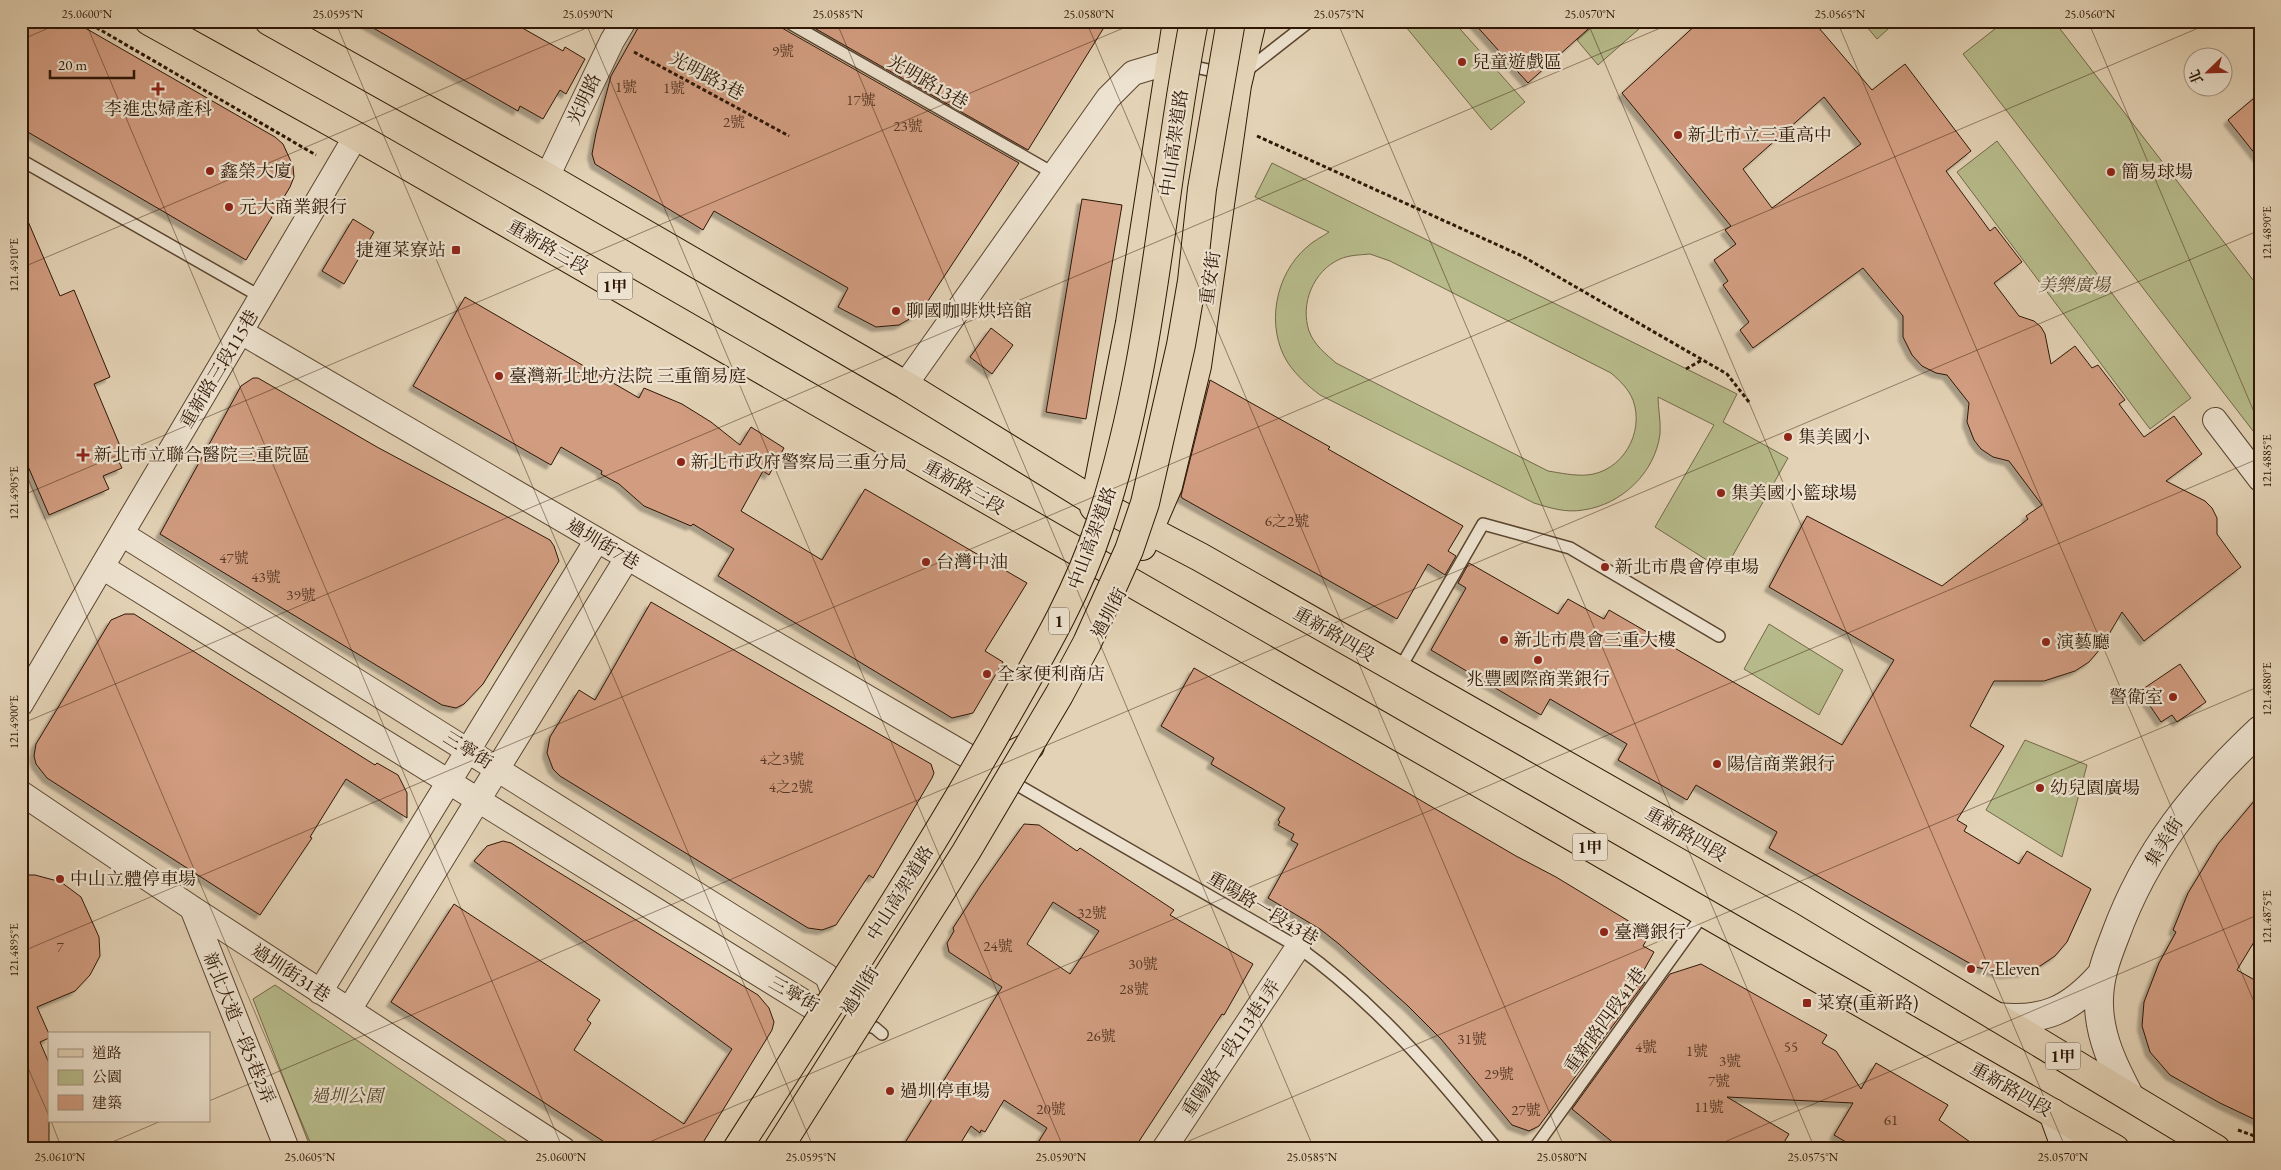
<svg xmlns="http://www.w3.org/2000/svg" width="2281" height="1170" viewBox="0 0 2281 1170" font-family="'EB Garamond','Noto Serif TC',serif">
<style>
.green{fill:#b7bb8b;stroke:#726948;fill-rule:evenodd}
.building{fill:#d19c80;stroke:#2e1705;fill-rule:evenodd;filter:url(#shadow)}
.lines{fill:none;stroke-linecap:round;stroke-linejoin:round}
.service-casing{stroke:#5b4631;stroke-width:14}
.minor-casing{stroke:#5b4631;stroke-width:26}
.tertiary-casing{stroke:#5b4631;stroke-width:30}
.secondary-casing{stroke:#2e1705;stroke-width:30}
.primary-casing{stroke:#2e1705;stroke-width:30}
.path{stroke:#2e1705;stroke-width:3;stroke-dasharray:4 2.5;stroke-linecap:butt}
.service{stroke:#ede2cf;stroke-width:11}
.minor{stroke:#ede2cf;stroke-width:24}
.tertiary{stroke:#ede2cf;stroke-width:28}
.secondary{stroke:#ede2cf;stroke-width:28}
.primary{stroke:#e3d2b5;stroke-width:28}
.trunk-bridge-casing{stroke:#2e1705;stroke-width:30;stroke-linecap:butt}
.trunk-bridge{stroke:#e3d2b5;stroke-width:28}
.ticks{fill:none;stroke:#2e1705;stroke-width:1;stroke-opacity:0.45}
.poi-dot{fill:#8f2418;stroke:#ede2cf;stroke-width:2}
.labels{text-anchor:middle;stroke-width:4.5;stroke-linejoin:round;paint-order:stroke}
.number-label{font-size:15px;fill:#573824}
.shield{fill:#ede2cf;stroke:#675442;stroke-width:1}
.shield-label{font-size:16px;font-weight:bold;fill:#2e1705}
.poi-label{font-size:18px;fill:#2e1705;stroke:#ede2cf;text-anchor:start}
.street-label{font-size:18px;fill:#2e1705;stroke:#ede2cf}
.park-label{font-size:18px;font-style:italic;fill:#57482d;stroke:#ede2cf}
.neatline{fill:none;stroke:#2e1705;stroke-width:2}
.ticks-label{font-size:12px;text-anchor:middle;fill:#2e1705}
</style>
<defs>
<filter id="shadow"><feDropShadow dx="-4.5" dy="4.5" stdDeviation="1" flood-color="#0004"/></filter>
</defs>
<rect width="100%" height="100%" fill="#e3d2b5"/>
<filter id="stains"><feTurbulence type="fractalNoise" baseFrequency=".004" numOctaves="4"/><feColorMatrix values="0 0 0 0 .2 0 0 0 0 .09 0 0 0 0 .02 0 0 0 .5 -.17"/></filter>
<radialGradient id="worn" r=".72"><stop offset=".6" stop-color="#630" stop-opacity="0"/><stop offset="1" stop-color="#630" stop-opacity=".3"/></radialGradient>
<path class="green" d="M 1401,21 L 1453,21 L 1525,102 L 1491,130 Z
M 1599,21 L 1648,21 L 1598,65 L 1577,40 Z
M 1862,21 L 1897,21 L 1877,39 Z
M 2005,21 L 2054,21 L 2260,289 L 2260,440 L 1963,54 Z
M 1997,141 L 2191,398 L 2150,429 L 1957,172 Z
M 1272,163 L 1737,394 L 1723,422 L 1788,458 L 1724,571 L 1655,527 L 1714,425 L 1658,397 C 1658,408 1661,421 1660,434 C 1655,473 1621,505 1583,510 C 1566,513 1550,508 1534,503 L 1320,395 C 1308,386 1297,376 1288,363 C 1265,327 1275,274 1307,247 C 1313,241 1322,237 1329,232 L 1255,197 ZM 1370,254 L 1390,261 L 1611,373 C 1620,381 1628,388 1633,400 C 1645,433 1622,472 1587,475 C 1574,476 1561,473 1548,471 L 1336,363 C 1326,354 1314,345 1309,331 C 1300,304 1313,271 1340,259 C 1349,255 1360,255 1370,254 Z
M 1769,624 L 1843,670 L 1819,715 L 1744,669 Z
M 2025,740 L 2087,765 L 2062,857 L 1986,810 Z
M 275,985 L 518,1149 L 311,1149 L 253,999 Z"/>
<path class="building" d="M 21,21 L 73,21 L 275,137 L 283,144 L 293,166 L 294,177 L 290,187 L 246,260 L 21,128 Z
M 361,21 L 510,21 L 563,51 L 565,47 L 585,59 L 566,94 L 560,90 L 543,119 L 520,106 L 518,111 Z
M 642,21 L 779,21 L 782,28 L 1019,163 L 920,313 L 899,325 L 876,327 L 838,307 L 848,288 L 714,211 L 703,230 L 595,164 L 592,154 L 596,133 L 611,76 Z
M 802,21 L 1108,21 L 1028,150 Z
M 1472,21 L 1597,21 L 1528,83 Z
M 1700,21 L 1813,21 L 1872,90 L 1905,64 L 1971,151 L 1946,171 L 1990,231 L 1995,227 L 2022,262 L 1994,283 L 2019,316 L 2034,321 L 2041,327 L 2045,334 L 2051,364 L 2075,346 L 2092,368 L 2098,365 L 2125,400 L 2119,404 L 2144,437 L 2174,416 L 2202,454 L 2166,481 L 2205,501 L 2212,508 L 2217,518 L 2217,534 L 2241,567 L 2144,641 L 2122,612 L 2101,648 L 2089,662 L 2075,671 L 2044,681 L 1994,681 L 1970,726 L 2004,746 L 1957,820 L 1967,826 L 1964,831 L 2019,864 L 2027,851 L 2091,889 L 2067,942 L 2055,956 L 2040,966 L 2024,972 L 2004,974 L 1976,967 L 1769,848 L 1777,832 L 1696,785 L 1687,800 L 1618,760 L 1627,744 L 1550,699 L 1541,715 L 1431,650 L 1466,588 L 1458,583 L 1469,563 L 1558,614 L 1568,599 L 1604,619 L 1609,610 L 1842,745 L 1894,660 L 1769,587 L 1807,516 L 1942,586 L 2028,519 L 2026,516 L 2042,505 L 2009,461 L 1993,457 L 1981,449 L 1974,440 L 1967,422 L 1969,403 L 1947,375 L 1936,373 L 1922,366 L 1912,355 L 1903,337 L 1903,316 L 1863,268 L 1753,348 L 1740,330 L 1749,322 L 1723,285 L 1728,281 L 1714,260 L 1736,244 L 1725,230 L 1731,226 L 1622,93 ZM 1824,97 L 1861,144 L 1772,208 L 1743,169 Z
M 2260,93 L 2260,160 L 2228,120 Z
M 1082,199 L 1122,205 L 1086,419 L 1046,412 Z
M 21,205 L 60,296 L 74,290 L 110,377 L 94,384 L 123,453 L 119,462 L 122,468 L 103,476 L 109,489 L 49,515 L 21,450 Z
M 353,219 L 374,232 L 344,284 L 322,271 Z
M 465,297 L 639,398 L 644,388 L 682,404 L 711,422 L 740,445 L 751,427 L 784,448 L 769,475 L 763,471 L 741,511 L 822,560 L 865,489 L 1027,583 L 985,651 L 1003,662 L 973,713 L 952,718 L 718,576 L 734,549 L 693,524 L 691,526 L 644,506 L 619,484 L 601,474 L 602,471 L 561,447 L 551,465 L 413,386 Z
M 991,328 L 1013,345 L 992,374 L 970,357 Z
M 253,378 L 258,378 L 377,447 L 517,522 L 550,540 L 554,546 L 559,561 L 483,684 L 464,704 L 456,708 L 442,705 L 160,534 L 241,386 Z
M 1210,380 L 1330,447 L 1328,449 L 1463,526 L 1448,551 L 1456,556 L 1445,575 L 1428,564 L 1397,619 L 1182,498 L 1181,496 Z
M 651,602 L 931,764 L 934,773 L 932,778 L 873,878 L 869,875 L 836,925 L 822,930 L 808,928 L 560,776 L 553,769 L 547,753 L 550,737 L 579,690 L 595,700 Z
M 125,614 L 134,614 L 375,765 L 377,763 L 398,775 L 407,793 L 407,818 L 346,779 L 310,837 L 312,838 L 260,915 L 47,778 L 36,764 L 34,756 L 36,744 L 111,620 Z
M 2180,664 L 2206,702 L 2177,722 L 2172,715 L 2161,722 L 2140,691 Z
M 1194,668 L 1516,856 L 1556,877 L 1650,934 L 1643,946 L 1654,952 L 1635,986 L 1645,982 L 1539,1126 L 1529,1131 L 1512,1125 L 1441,1039 L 1408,1006 L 1339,944 L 1320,929 L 1268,898 L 1298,844 L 1291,840 L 1294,834 L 1278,825 L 1280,822 L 1278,820 L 1285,808 L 1211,764 L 1214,758 L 1161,726 Z
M 2260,794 L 2260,932 L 2237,970 L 2260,983 L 2260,1122 L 2220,1103 L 2170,1075 L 2150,1052 L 2142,1026 L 2144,1002 L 2159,963 L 2176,932 L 2173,930 L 2188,893 L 2218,844 Z
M 1024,824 L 1039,825 L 1077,851 L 1080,848 L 1174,910 L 1170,915 L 1253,964 L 1224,1015 L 1222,1014 L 1134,1149 L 1034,1149 L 1047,1128 L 1004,1100 L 985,1132 L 981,1130 L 980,1133 L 971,1126 L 957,1149 L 901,1149 L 1002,987 L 949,952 L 947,943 L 954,931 L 953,928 L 981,885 ZM 1053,902 L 1099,931 L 1070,974 L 1027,944 Z
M 503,841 L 511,843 L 758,995 L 769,1008 L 774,1022 L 772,1030 L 699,1149 L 615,1149 L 391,1002 L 454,904 L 600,1000 L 587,1020 L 591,1023 L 574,1050 L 684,1124 L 732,1049 L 474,861 L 487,846 Z
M 21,875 L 35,875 L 61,882 L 81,897 L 99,937 L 100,956 L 90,975 L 75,991 L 37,1007 L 49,1034 L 49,1038 L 40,1042 L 49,1063 L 49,1149 L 21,1149 Z
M 1701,964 L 1827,1035 L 1822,1043 L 1836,1051 L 1861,1089 L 1876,1063 L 1948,1105 L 1939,1120 L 1980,1149 L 1858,1149 L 1834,1135 L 1853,1103 L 1727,1097 L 1789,1134 L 1780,1149 L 1621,1149 L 1572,1109 L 1670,974 Z"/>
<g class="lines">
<g class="service-casing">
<path id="service" d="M 786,21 L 1053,173
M 1186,65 L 1222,73
M 1246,71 L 1310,21
M 21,160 L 261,297
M 1399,670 L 1483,524 L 1570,548 L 1719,636
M 1009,780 L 1298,947 C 1376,1003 1437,1075 1497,1149
M 857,1022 L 875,1028 L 882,1034
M 1534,1149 L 1705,912"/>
</g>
<g class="minor-casing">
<path id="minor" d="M 547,177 L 612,41 L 624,21
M 241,332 L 966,755
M 905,385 L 1108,98 L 1133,73 L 1170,62
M 2215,420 L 2260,479
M 122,534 L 827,976 L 840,1009
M 102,567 L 809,1005 L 842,1017
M 21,704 L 356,136
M 21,793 L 192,908 L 563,1149
M 192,908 L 287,1149
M 320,992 L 597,540
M 349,1010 L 627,558
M 1164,1149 L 1298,947"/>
</g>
<g class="tertiary-casing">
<path id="tertiary" d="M 1997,1017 C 2044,1022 2070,1010 2101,975
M 2129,1095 C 2114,1067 2100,1038 2099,1006 C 2098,980 2106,959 2115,936 C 2146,851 2195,791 2260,730"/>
</g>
<g class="secondary-casing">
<path id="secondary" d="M 2053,1113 L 2066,1149"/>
</g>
<g class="primary-casing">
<path id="primary" d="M 149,21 L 356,136 L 2115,1149
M 269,21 L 547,177 L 905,385 L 1095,502 L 1200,557 L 1801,899 L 2216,1149
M 1094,507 L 1130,323 L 1177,21
M 1142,546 L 1168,486 L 1197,366 L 1237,85 L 1252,21
M 760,1149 L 951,848 L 995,773 L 1008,757 L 1030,746"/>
</g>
<path class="path" d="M 85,21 L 316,155
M 634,52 L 789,136
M 1257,136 L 1522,256 L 1727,374 L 1749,402
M 1686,369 L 1702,360
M 2238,1130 L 2260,1138"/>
<use href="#service" class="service"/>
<use href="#minor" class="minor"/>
<use href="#tertiary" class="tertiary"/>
<use href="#secondary" class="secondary"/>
<use href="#primary" class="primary"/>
<g class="trunk-bridge-casing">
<path id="trunk-bridge" d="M 737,1149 C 825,1011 916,874 997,732 C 1034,666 1075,600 1099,527 C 1154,364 1161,190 1194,21
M 778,1149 L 966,852 L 1059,695 L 1087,643 L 1129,550 L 1145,503 L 1181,345 L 1192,281 L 1202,189 L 1231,21"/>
</g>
<use href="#trunk-bridge" class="trunk-bridge"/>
</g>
<path class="ticks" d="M 85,21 L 563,1149M 335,21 L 814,1149M 585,21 L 1064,1149M 836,21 L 1314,1149M 1086,21 L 1565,1149M 1337,21 L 1815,1149M 1587,21 L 2066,1149M 1837,21 L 2260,1016M 2088,21 L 2260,426M 21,40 L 65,21M 21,268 L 603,21M 21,462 L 313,1149M 21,496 L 1140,21M 21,724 L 1677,21M 21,952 L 2215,21M 21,1052 L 49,1116M 209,1101 L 2260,230M 51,1121 L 62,1149M 96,1149 L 161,1121M 633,1149 L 2260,458M 1170,1149 L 2260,686M 1708,1149 L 2260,914M 2245,1149 L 2260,1142"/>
<g class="poi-dot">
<circle cx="1462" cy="62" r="5"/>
<path d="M155.5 81.5h5v5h5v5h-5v5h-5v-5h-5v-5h5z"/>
<circle cx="1678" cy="135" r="5"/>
<circle cx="210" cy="171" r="5"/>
<circle cx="2111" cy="172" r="5"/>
<circle cx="229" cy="207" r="5"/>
<rect x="451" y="245" width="10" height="10" rx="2.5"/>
<circle cx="896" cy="311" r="5"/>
<circle cx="499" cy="376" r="5"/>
<circle cx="1788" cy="437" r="5"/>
<path d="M80.5 447.5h5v5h5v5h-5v5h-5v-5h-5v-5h5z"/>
<circle cx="681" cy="462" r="5"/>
<circle cx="1721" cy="493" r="5"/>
<circle cx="926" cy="562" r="5"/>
<circle cx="1605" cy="567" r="5"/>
<circle cx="1504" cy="640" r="5"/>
<circle cx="2046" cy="642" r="5"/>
<circle cx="1538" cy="660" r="5"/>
<circle cx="987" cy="674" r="5"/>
<circle cx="2173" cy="697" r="5"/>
<circle cx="1717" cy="764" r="5"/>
<circle cx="2040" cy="788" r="5"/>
<circle cx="60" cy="879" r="5"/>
<circle cx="1604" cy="932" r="5"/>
<circle cx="1971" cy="969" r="5"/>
<rect x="1802" y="998" width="10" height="10" rx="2.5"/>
<circle cx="890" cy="1091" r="5"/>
</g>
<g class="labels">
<g class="number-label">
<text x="783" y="56">9號</text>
<text x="626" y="92">1號</text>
<text x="674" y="93">1號</text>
<text x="861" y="105">17號</text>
<text x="734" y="127">2號</text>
<text x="908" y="131">23號</text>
<text x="1287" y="526">6之2號</text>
<text x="234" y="563">47號</text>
<text x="266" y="582">43號</text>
<text x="301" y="600">39號</text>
<text x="782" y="764">4之3號</text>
<text x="791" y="792">4之2號</text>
<text x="1092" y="918">32號</text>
<text x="998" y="951">24號</text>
<text x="60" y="952">7</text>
<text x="1143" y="969">30號</text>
<text x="1134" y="994">28號</text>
<text x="1101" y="1041">26號</text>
<text x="1472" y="1044">31號</text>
<text x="1646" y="1052">4號</text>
<text x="1791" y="1052">55</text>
<text x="1697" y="1056">1號</text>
<text x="1730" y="1066">3號</text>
<text x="1499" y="1079">29號</text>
<text x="1719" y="1086">7號</text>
<text x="1709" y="1112">11號</text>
<text x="1051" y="1114">20號</text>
<text x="1526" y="1115">27號</text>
<text x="1891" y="1125">61</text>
</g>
<g class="shield">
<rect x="597.5" y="272.5" width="35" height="27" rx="4"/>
<rect x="1049" y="607.5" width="20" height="27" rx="4"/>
<rect x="1572.5" y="833.5" width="35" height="27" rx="4"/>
<rect x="2045.5" y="1042.5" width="35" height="27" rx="4"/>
</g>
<g class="shield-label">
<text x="615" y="292">1甲</text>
<text x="1059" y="627">1</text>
<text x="1590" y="853">1甲</text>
<text x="2063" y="1062">1甲</text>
</g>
<g class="poi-label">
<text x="1472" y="68">兒童遊戲區</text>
<text x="158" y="115" text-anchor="middle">李進忠婦產科</text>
<text x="1688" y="141">新北市立三重高中</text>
<text x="220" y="177">鑫榮大廈</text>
<text x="2121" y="178">簡易球場</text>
<text x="239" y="213">元大商業銀行</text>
<text x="446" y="256" text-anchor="end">捷運菜寮站</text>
<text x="906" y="317">聊國咖啡烘培館</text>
<text x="509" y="382">臺灣新北地方法院 三重簡易庭</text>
<text x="1798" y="443">集美國小</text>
<text x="94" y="461">新北市立聯合醫院三重院區</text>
<text x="691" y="468">新北市政府警察局三重分局</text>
<text x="1731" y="499">集美國小籃球場</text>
<text x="936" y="568">台灣中油</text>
<text x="1615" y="573">新北市農會停車場</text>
<text x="1514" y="646">新北市農會三重大樓</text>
<text x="2056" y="648">演藝廳</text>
<text x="997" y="680">全家便利商店</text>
<text x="1538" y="685" text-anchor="middle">兆豐國際商業銀行</text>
<text x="2163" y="703" text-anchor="end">警衛室</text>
<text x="1727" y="770">陽信商業銀行</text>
<text x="2050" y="794">幼兒園廣場</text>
<text x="70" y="885">中山立體停車場</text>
<text x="1614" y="938">臺灣銀行</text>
<text x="1981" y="975">7-Eleven</text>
<text x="1817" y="1009">菜寮(重新路)</text>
<text x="900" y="1097">過圳停車場</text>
</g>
<g class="street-label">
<text transform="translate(707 76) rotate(28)" y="6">光明路3巷</text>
<text transform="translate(928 82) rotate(30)" y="6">光明路13巷</text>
<text transform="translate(584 99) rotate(-65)" y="6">光明路</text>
<text transform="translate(1174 143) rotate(-82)" y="6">中山高架道路</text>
<text transform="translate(548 247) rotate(30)" y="6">重新路三段</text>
<text transform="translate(1210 278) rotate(-82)" y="6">重安街</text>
<text transform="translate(219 369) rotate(-59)" y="6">重新路三段115巷</text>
<text transform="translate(964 487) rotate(30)" y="6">重新路三段</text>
<text transform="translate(1092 538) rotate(-70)" y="6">中山高架道路</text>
<text transform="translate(603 544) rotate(31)" y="6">過圳街7巷</text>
<text transform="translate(1109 613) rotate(-62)" y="6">過圳街</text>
<text transform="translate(1334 634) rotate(30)" y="6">重新路四段</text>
<text transform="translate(468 750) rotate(32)" y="6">三寧街</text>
<text transform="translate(1686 834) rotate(30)" y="6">重新路四段</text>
<text transform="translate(2164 842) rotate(-58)" y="6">集美街</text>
<text transform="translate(900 893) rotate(-58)" y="6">中山高架道路</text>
<text transform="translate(1263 908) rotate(31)" y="6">重陽路一段43巷</text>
<text transform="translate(291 973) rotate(33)" y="6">過圳街31巷</text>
<text transform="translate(860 991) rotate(-58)" y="6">過圳街</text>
<text transform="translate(794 994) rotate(29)" y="6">三寧街</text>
<text transform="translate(1605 1020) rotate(-54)" y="6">重新路四段41巷</text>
<text transform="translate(239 1028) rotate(68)" y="6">新北大道一段5巷2弄</text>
<text transform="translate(1231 1048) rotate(-56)" y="6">重陽路一段113巷1弄</text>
<text transform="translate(2011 1089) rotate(30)" y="6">重新路四段</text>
</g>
<g class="park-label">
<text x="2074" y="291">美樂廣場</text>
<text x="347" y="1102">過圳公園</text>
</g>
</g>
<rect width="2281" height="1170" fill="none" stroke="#e3d2b5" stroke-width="55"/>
<rect x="48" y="1032" width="162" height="90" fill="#ede2cf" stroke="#a1917e"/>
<rect x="58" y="1049" width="25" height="8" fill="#e3d2b5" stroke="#a1917e"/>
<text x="92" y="1058" font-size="15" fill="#2e1705">道路</text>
<rect x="58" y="1070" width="25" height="15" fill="#b7bb8b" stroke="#a1917e"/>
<text x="92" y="1082" font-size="15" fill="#2e1705">公園</text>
<rect x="58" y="1095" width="25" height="15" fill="#d19c80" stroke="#a1917e"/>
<text x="92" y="1108" font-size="15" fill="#2e1705">建築</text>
<g transform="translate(2208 72) rotate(247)"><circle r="24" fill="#ede2cf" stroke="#a1917e"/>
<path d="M0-4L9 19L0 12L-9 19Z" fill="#8f2418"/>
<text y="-8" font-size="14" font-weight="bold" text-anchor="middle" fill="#2e1705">北</text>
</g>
<path d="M50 70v8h84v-8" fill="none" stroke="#2e1705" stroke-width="2.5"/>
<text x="58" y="70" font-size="15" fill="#2e1705" stroke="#ede2cf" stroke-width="4" paint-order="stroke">20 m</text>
<rect x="28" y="28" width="2226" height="1114" class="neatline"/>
<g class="ticks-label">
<text x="87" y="18">25.0600°N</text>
<text x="338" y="18">25.0595°N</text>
<text x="588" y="18">25.0590°N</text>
<text x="838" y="18">25.0585°N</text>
<text x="1089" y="18">25.0580°N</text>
<text x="1339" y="18">25.0575°N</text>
<text x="1590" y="18">25.0570°N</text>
<text x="1840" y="18">25.0565°N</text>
<text x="2090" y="18">25.0560°N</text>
<text transform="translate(2267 233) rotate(-90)" y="4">121.4890°E</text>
<text transform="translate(14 265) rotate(-90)" y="4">121.4910°E</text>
<text transform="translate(2267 461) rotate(-90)" y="4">121.4885°E</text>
<text transform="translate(14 493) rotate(-90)" y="4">121.4905°E</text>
<text transform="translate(2267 689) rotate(-90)" y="4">121.4880°E</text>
<text transform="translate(14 722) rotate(-90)" y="4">121.4900°E</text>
<text transform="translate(2267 917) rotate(-90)" y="4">121.4875°E</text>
<text transform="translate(14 950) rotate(-90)" y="4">121.4895°E</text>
<text x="60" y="1161">25.0610°N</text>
<text x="310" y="1161">25.0605°N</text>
<text x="561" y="1161">25.0600°N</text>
<text x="811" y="1161">25.0595°N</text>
<text x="1061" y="1161">25.0590°N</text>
<text x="1312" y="1161">25.0585°N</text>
<text x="1562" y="1161">25.0580°N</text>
<text x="1813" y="1161">25.0575°N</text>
<text x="2063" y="1161">25.0570°N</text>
</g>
<rect width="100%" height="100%" filter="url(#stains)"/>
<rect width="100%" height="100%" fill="url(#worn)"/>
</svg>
